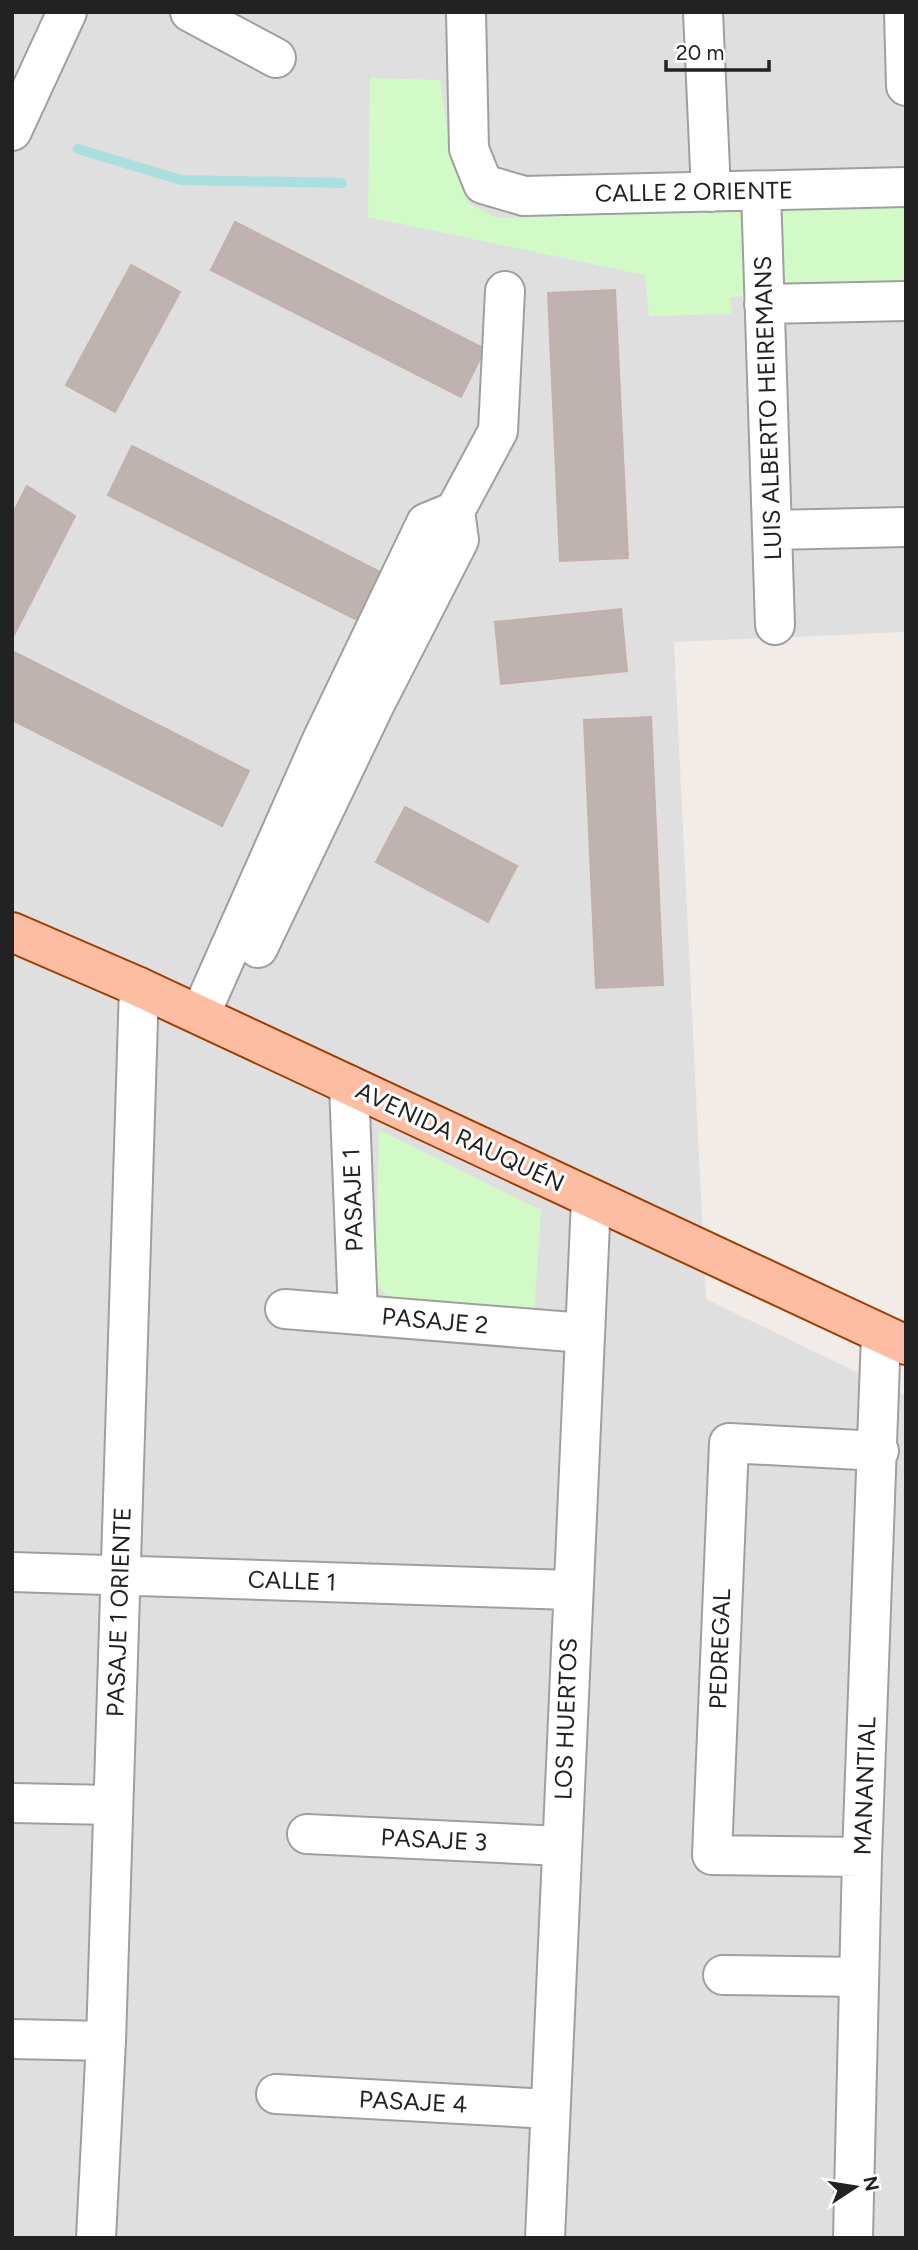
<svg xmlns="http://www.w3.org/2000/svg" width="918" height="2250" viewBox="0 0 918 2250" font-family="Figtree,sans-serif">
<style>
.residential{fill:#e0dfdf}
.park{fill:#d2fac7}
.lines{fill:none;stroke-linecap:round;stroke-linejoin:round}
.stream{stroke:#a9dfdc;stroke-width:10}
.building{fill:#bfb3b2;stroke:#c4afab;stroke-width:2}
.minor-casing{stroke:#9f9f9f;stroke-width:42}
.major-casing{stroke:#9f3e00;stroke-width:42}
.minor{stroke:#fff;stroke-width:38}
.major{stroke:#fcbda3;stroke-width:38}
.labels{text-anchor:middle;stroke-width:6;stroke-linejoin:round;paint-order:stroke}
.street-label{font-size:24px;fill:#222;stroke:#fff}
</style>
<rect width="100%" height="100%" fill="#f2ece9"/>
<path class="residential" d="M 12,12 L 906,12 L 906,632 L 674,642 L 706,1299 L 906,1396 L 906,2238 L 12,2238 Z"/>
<path class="park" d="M 370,78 L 440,80 L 452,162 L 468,203 L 497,218 L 906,205 L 906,288 L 730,297 L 731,314 L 649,316 L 645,275 L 368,217 Z
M 379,1130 L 541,1210 L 534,1315 L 396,1301 L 375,1285 Z"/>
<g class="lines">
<path class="stream" d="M 78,149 L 181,180 L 342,183"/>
</g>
<path class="building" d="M 235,222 L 485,349 L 461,397 L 211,270 Z
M 131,265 L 180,292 L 115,412 L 66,385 Z
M 615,290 L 628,558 L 560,561 L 548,293 Z
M 132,446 L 382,573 L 359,621 L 108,495 Z
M 27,486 L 75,516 L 12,639 L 12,515 Z
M 621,609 L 627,671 L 501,684 L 495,622 Z
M 12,651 L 249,771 L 222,826 L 12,720 Z
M 651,717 L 663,985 L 596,988 L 584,720 Z
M 405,807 L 517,866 L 488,922 L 376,862 Z"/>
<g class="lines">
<g class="minor-casing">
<path id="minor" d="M 190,12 L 276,58
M 466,12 L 469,149 L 483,184 L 524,196 L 906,187
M 703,12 L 711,192
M 904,12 L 906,86
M 12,131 L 67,12
M 761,191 L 775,625
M 764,304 L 906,301
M 772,530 L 906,527
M 258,948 L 375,704 L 459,540 L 455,511
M 200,1015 L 322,740 L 426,523 L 455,511 L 498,431 L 505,291
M 349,1085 L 358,1314
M 285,1309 L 584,1333
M 12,1572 L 572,1590
M 12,1803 L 113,1805
M 307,1834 L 561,1846
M 862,1857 L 712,1855 L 729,1443 L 879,1451
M 723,1975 L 859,1977
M 12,2039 L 106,2041
M 276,2094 L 550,2109
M 96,2238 L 106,2041 L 139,987
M 545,2238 L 591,1200
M 853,2238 L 862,1857 L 881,1334"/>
</g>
<g class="major-casing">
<path id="major" d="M 12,932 L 139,987 L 906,1345"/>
</g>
<use href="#minor" class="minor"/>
<use href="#major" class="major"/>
</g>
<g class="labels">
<g class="street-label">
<text transform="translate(694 192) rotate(-1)" y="8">CALLE 2 ORIENTE</text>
<text transform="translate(768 408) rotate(-92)" y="8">LUIS ALBERTO HEIREMANS</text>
<text transform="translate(460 1137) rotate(25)" y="8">AVENIDA RAUQUÉN</text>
<text transform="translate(353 1200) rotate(-92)" y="8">PASAJE 1</text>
<text transform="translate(435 1321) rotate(5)" y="8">PASAJE 2</text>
<text transform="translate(292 1581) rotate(2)" y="8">CALLE 1</text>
<text transform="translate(119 1612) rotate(-88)" y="8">PASAJE 1 ORIENTE</text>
<text transform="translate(720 1649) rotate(-88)" y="8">PEDREGAL</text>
<text transform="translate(566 1719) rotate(-88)" y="8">LOS HUERTOS</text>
<text transform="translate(865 1786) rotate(-88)" y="8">MANANTIAL</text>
<text transform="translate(434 1840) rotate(3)" y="8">PASAJE 3</text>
<text transform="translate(413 2102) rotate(3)" y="8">PASAJE 4</text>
</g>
</g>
<rect width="918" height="2250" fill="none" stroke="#222222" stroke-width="28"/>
<g transform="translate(855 2187) rotate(78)" stroke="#ffffff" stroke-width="5" paint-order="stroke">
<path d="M0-5L12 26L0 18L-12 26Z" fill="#222222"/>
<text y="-10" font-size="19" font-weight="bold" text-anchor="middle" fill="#222222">N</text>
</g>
<path d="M666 60v10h103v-10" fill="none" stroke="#222222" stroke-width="3.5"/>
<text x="676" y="60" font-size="21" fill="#222222" stroke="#ffffff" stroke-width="5" paint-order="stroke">20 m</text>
</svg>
